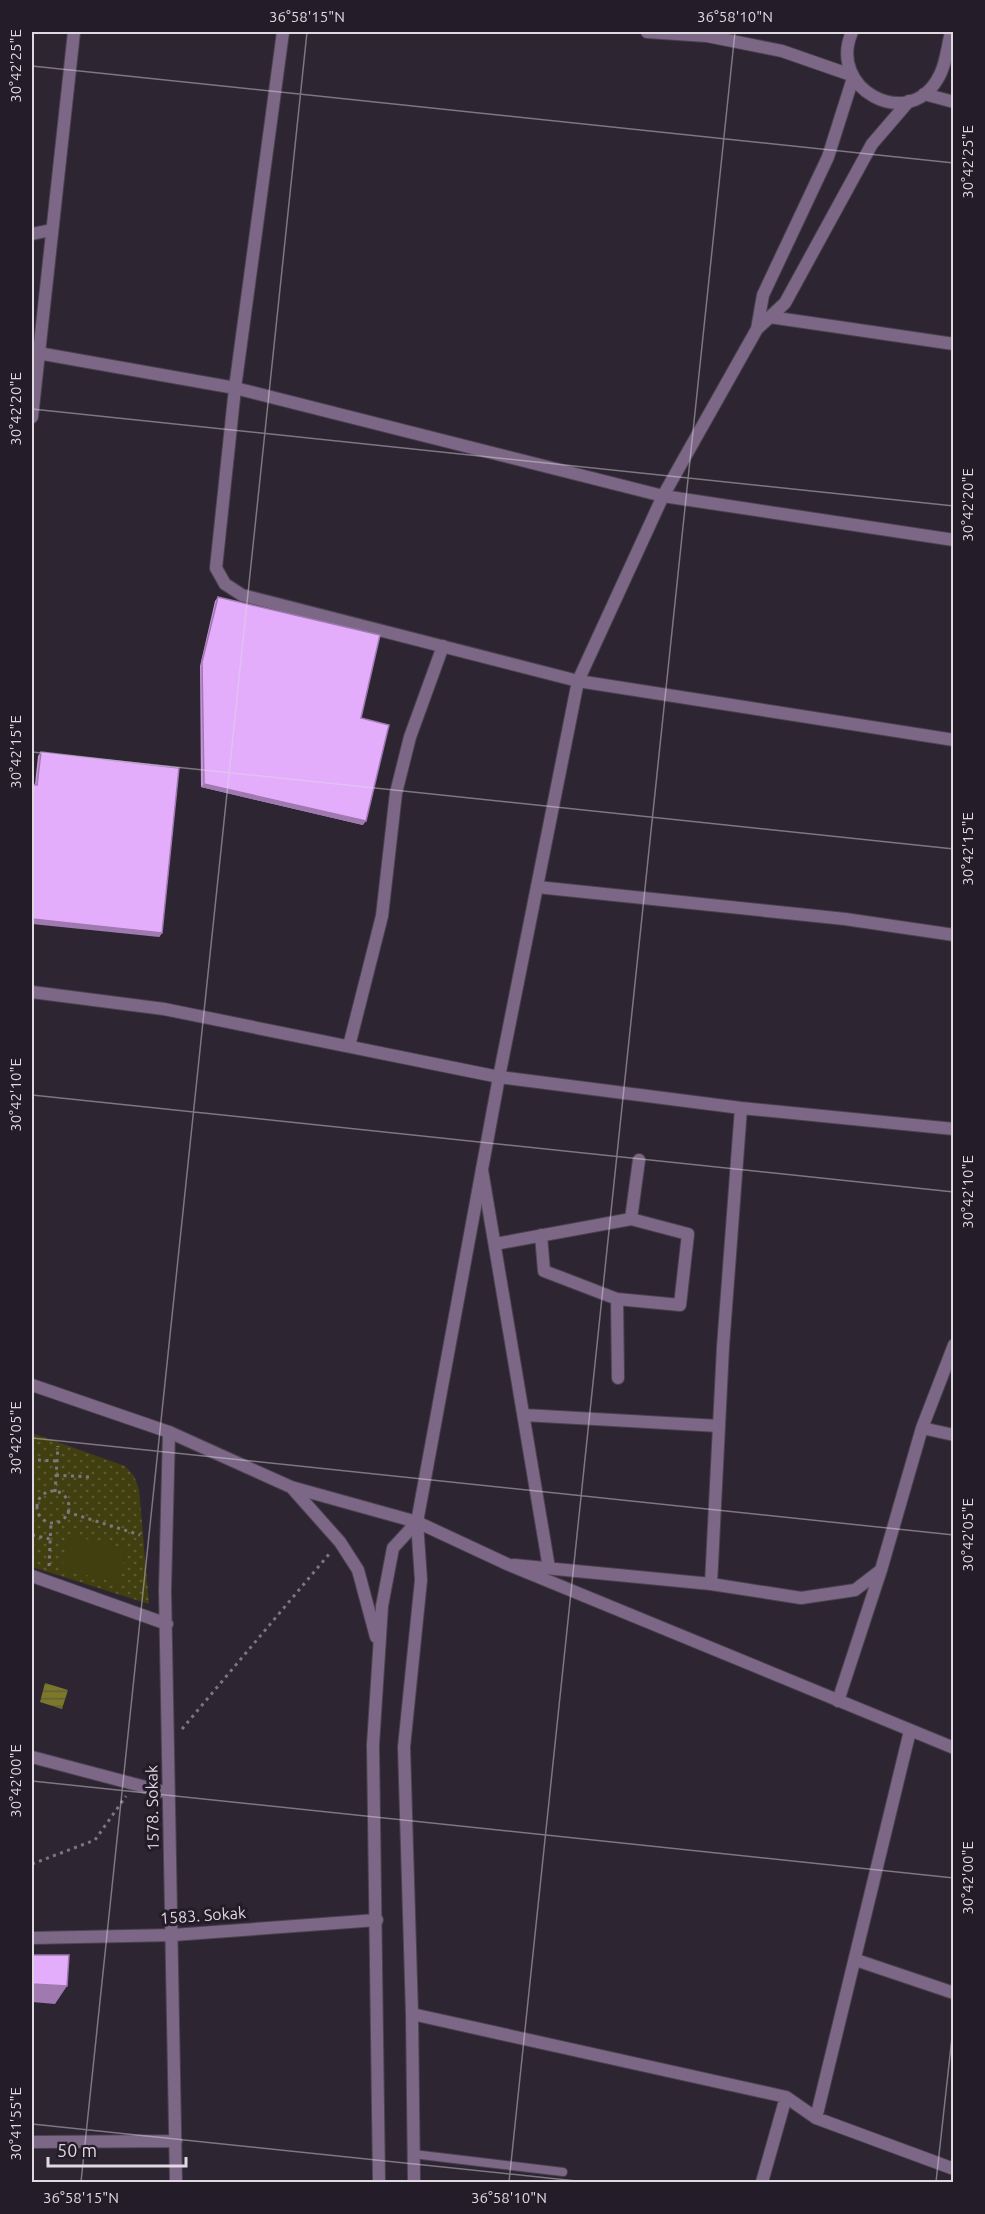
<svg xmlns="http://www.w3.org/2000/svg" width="985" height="2214" viewBox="0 0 985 2214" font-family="Ubuntu,sans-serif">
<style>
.grass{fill:url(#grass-dots)}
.pitch{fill:#413f0f}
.water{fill:url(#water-rules)}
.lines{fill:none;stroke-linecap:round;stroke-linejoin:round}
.service-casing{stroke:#4a424e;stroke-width:10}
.minor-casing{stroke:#4a424e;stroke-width:14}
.tertiary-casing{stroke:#4a424e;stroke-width:14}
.path{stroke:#7d7681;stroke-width:3;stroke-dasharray:3 4.5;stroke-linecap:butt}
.service{stroke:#7d6787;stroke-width:8}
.minor{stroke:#7d6787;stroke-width:12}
.tertiary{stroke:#7d6787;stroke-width:12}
.wall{fill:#c395d8}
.shaded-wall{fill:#9f79b0}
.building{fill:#e3adfb;stroke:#9f79b0;stroke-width:1.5}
.ticks{fill:none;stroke:#dfdae2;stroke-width:1.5;stroke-opacity:0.45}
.labels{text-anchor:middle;stroke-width:6;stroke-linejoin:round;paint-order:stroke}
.street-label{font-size:16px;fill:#dfdae2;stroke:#241c28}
.neatline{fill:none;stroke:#dfdae2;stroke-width:2}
.ticks-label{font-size:15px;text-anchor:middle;fill:#dfdae2}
</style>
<defs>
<pattern id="grass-dots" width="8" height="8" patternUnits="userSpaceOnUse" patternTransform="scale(1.5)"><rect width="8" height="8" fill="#413f0f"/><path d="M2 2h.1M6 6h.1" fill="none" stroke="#5c5a32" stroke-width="1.8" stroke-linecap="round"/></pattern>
<pattern id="water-rules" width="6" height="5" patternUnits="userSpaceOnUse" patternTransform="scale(1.5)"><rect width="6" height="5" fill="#7b772b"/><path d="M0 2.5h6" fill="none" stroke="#656135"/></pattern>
</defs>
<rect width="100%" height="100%" fill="#2e2532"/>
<path class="grass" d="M 32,1433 L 125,1466 L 134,1476 L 139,1489 L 149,1604 L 32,1567 Z"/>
<path class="pitch" d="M 69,1535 L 127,1549 L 119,1583 L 61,1569 Z"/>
<path class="water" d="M 45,1683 L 68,1690 L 62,1709 L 40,1702 Z"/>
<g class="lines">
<g class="service-casing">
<path id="service" d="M 413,2154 L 563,2172"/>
</g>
<g class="minor-casing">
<path id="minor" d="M 283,32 L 235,388 L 216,568 L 225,584 L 242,595 L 578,681 L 954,740
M 32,234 L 51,230
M 770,317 L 954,344
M 38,353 L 235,388 L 663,496 L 954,540
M 32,417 L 74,32
M 537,887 L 845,919 L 954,935
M 32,992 L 164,1009 L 499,1077 L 741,1108 L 954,1129
M 349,1046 L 382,916 L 396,793 L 410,737 L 443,646
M 482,1170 L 549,1568
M 631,1219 L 639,1160
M 495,1244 L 631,1219 L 688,1234 L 680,1305 L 617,1299 L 544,1271 L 541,1235
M 617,1299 L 618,1378
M 524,1415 L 719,1426
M 922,1428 L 954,1435
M 169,1432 L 165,1590 L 176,2182
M 514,1565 L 711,1584 L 801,1598 L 855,1590 L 881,1570
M 32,1576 L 167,1624
M 711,1584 L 723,1347 L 741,1108
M 838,1701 L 881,1570 L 922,1428 L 954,1345
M 32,1757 L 168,1793
M 32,1938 L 173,1935 L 377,1920
M 856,1960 L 954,1993
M 412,2014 L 786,2097 L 816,2118 L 954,2169
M 816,2118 L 910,1731
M 32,2142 L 176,2141
M 762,2182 L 786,2097"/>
</g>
<g class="tertiary-casing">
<path id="tertiary" d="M 647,32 L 707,36 L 782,51 L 851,75
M 852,32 C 827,89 907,131 937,80 C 946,66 947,48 951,32
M 853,78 L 828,157 L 763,295 L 757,329 L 785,303 L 872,144 L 909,101
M 924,94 L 954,102
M 32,1385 L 169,1432 L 291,1487 L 417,1522 L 507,1564 L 954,1748
M 292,1488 L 340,1542 L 358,1570 L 376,1637
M 379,2182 L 373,1745 L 382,1606 L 393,1548 L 417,1522
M 414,2182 L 412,2014 L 404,1747 L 421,1580 L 417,1522 L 499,1077 L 578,681 L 663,496 L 757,329"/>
</g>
<path class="path" d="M 38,1460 L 57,1461
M 56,1475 L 89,1477
M37 1507a16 16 0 1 1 32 0a16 16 0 1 1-32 0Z
M 55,1492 L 58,1446
M 67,1512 L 140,1535
M 32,1535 L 50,1539
M 49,1566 L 51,1523
M 182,1729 L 330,1553
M 32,1864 L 95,1840 L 126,1796"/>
<use href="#service" class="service"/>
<use href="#minor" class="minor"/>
<use href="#tertiary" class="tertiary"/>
</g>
<path class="wall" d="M 218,597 L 361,718 L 363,825 L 201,787 L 200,666 L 215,601 Z
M 41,752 L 162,933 L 159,937 L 35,784 L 38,756 Z"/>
<path class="shaded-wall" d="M 204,784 L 366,821 L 363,825 L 201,787 Z
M 32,919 L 162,933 L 159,937 L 32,924 Z
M 32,1984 L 67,1986 L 55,2004 L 32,2002 Z"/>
<path class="building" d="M 218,597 L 380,635 L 361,718 L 389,725 L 366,821 L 204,784 L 202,662 Z
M 41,752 L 179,768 L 162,933 L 32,919 L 32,784 L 37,785 Z
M 32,1955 L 69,1955 L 67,1986 L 32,1984 Z"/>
<path class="ticks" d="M 32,66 L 954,163M 32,409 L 954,506M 32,752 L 954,849M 32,1095 L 954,1192M 32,1438 L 954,1535M 32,1781 L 954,1878M 32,2124 L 586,2182M 81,2182 L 307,32M 509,2182 L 735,32M 936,2182 L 954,2019"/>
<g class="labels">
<g class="street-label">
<text transform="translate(152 1808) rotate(-91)" y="6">1578. Sokak</text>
<text transform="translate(203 1915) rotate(-4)" y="6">1583. Sokak</text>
</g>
</g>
<rect width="985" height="2214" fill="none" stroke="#241c28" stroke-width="66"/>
<path d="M48 2157v9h138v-9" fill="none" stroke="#dfdae2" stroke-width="3"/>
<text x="57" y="2157" font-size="18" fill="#dfdae2" stroke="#241c28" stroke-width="4.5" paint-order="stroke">50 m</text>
<rect x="33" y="33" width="919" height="2148" class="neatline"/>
<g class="ticks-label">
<text x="307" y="22">36°58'15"N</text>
<text x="735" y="22">36°58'10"N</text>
<text transform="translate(16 66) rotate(-90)" y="5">30°42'25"E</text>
<text transform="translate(968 162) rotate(-90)" y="5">30°42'25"E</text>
<text transform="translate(16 409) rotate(-90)" y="5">30°42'20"E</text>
<text transform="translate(968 505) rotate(-90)" y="5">30°42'20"E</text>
<text transform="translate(16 752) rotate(-90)" y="5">30°42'15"E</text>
<text transform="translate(968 849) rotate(-90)" y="5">30°42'15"E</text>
<text transform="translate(16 1095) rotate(-90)" y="5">30°42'10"E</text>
<text transform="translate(968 1192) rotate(-90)" y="5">30°42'10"E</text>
<text transform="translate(16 1438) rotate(-90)" y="5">30°42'05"E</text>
<text transform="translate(968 1535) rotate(-90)" y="5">30°42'05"E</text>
<text transform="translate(16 1781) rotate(-90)" y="5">30°42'00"E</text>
<text transform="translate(968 1878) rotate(-90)" y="5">30°42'00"E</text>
<text transform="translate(16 2124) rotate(-90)" y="5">30°41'55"E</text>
<text x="81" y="2203">36°58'15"N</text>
<text x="509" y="2203">36°58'10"N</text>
</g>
</svg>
